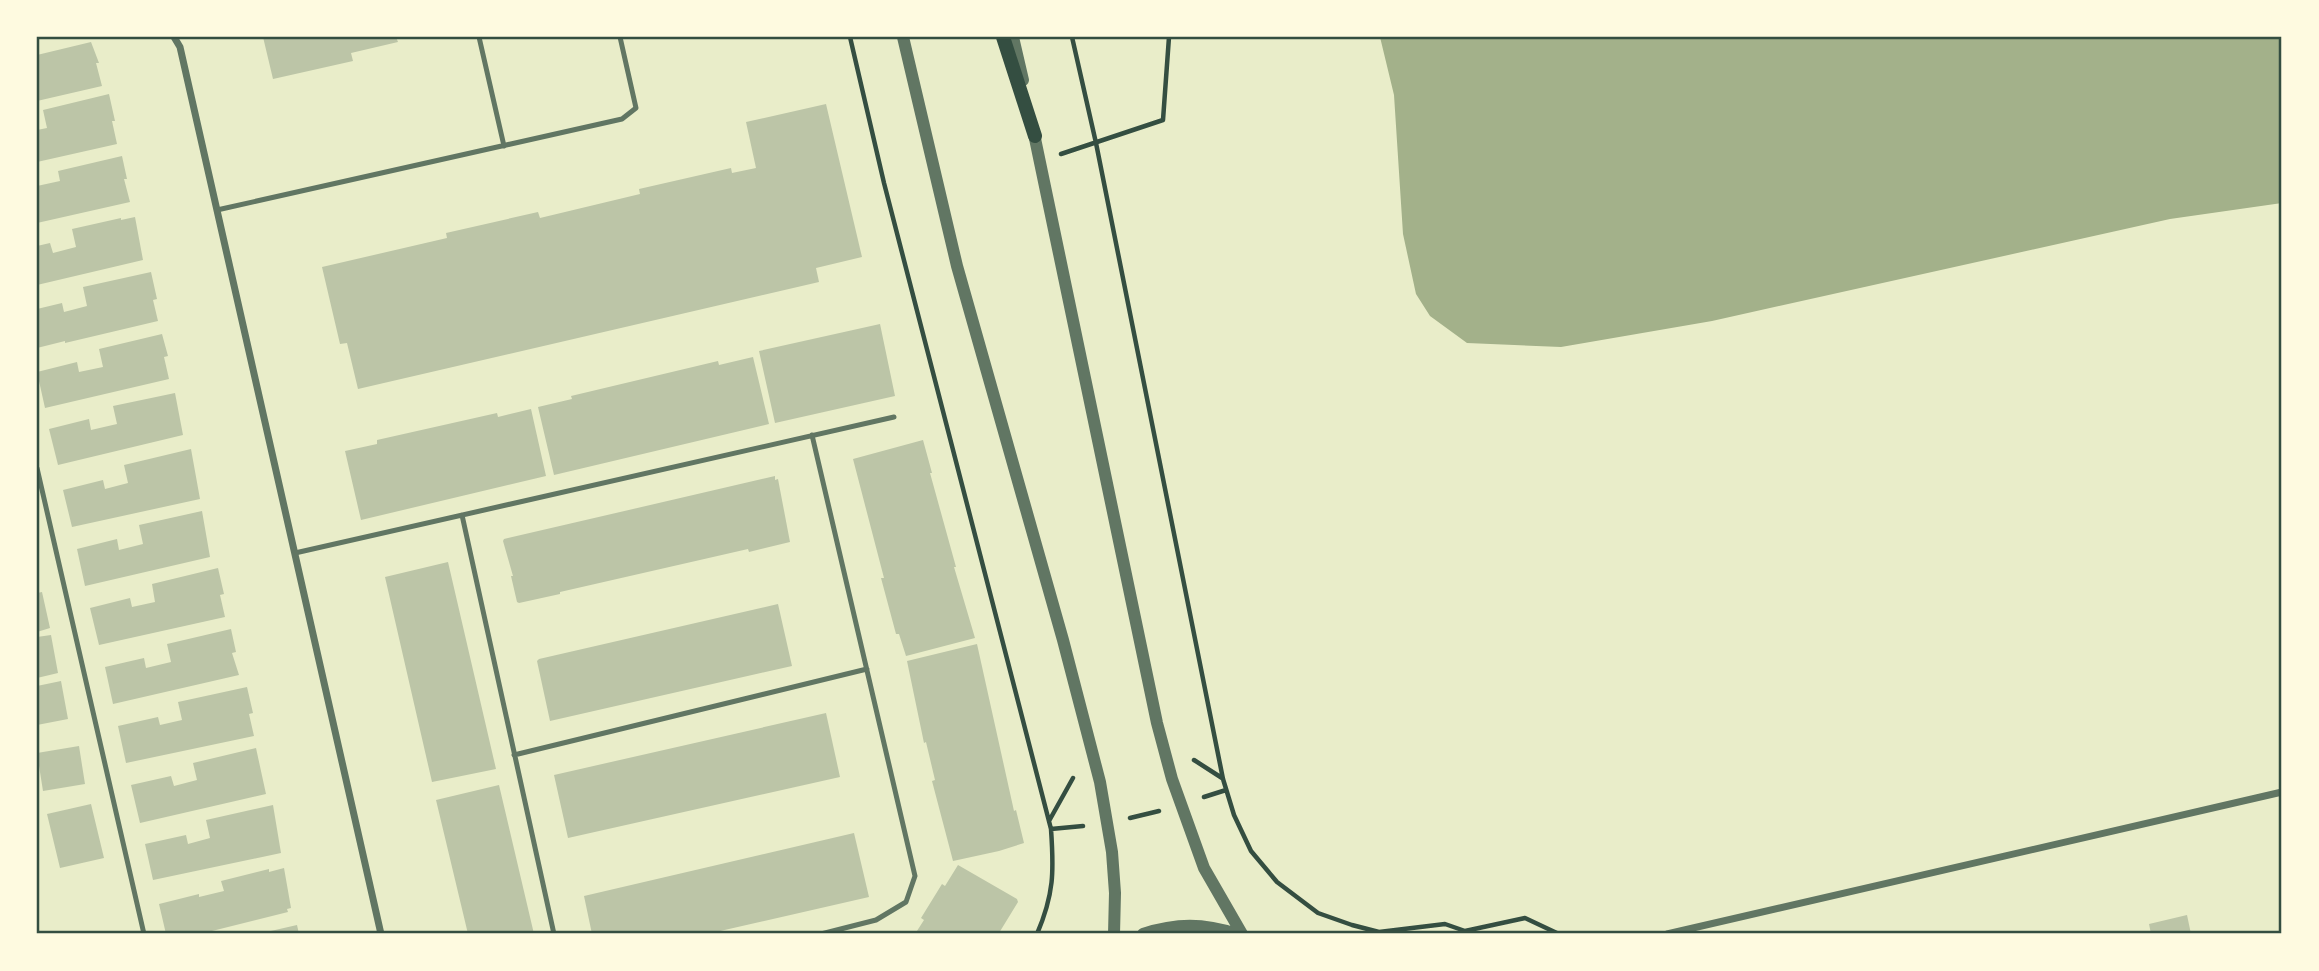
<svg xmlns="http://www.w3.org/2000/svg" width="2319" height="971" viewBox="0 0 2319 971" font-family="Manrope,sans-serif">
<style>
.water{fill:#a3b18a}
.building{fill:#bcc5a7}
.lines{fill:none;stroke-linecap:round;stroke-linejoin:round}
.path{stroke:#344e41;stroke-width:4.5}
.service{stroke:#617663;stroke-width:5}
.minor{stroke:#617663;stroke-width:7}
.tertiary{stroke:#617663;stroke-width:12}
.secondary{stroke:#344e41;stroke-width:14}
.neatline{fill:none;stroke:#344e41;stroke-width:2.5}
</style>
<rect width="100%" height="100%" fill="#e9edc9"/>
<path class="water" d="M 1380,37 L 2282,37 L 2282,203 L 2170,219 L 1712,321 L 1561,347 L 1467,343 L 1430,316 L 1416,294 L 1403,234 L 1394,95 Z"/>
<path class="building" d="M 263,37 L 396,37 L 398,42 L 351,53 L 353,61 L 273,79 Z
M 91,42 L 99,63 L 96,63 L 102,86 L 37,101 L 37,55 Z
M 109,94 L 115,121 L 112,121 L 117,144 L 37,162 L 37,130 L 47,128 L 43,110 Z
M 826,104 L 862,257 L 816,268 L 819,282 L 358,389 L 347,343 L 340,344 L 322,267 L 447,238 L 446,233 L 538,212 L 540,218 L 640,194 L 639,189 L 731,168 L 732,173 L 756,168 L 746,122 Z
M 122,156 L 127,179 L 124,179 L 130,202 L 37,223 L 37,186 L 60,181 L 58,171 Z
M 135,217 L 143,260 L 37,285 L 37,246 L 50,243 L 53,253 L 76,247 L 72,229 L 121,218 L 121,220 Z
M 151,272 L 157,299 L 153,300 L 158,321 L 65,343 L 65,341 L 37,348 L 37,309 L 62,303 L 64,312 L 87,306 L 83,287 Z
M 880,324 L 895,396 L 775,423 L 759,351 Z
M 162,334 L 168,356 L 164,357 L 169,379 L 45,408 L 37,372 L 77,362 L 79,372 L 103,367 L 99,349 Z
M 753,357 L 769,424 L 554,475 L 538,407 L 572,399 L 571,396 L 718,361 L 719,365 Z
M 175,393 L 183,435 L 58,465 L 49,429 L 89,419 L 91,430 L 117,424 L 113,406 Z
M 531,409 L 546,476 L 361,520 L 345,451 L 377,444 L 377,440 L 497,413 L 498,417 Z
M 923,440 L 932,473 L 930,473 L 956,567 L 954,567 L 975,638 L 906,656 L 899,634 L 896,634 L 881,578 L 884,578 L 853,459 Z
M 191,449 L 200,499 L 72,527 L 63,490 L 103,480 L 105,489 L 128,483 L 124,465 Z
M 775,476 L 775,480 L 778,479 L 790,542 L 749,552 L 748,549 L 560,592 L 560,594 L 519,603 L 517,602 L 511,576 L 513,576 L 503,541 L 504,539 Z
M 202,511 L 210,557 L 85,586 L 77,549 L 117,539 L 119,550 L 143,544 L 139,525 Z
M 448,562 L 496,769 L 432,782 L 385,577 Z
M 218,568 L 224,594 L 220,595 L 225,617 L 99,645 L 90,608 L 130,598 L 132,607 L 155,602 L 152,584 Z
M 42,592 L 50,628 L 37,632 L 37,593 Z
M 778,604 L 792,666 L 550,721 L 537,661 L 539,659 Z
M 231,629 L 236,652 L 232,653 L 239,675 L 113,704 L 105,667 L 144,658 L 146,668 L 171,662 L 167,644 Z
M 51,635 L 58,673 L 37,678 L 37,637 Z
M 977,644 L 1014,811 L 1016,810 L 1024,843 L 999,851 L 953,861 L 932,781 L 935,780 L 926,742 L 924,743 L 907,661 Z
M 61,681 L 68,719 L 37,725 L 37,686 Z
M 247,687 L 253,713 L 249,714 L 254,736 L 126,763 L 118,726 L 158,717 L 160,725 L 182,720 L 178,702 Z
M 826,713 L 840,777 L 568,838 L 554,775 Z
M 79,746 L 85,784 L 43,791 L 37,753 Z
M 256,748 L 266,794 L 140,823 L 131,785 L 171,776 L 174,786 L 197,780 L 193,763 Z
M 499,785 L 534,934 L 468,934 L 436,800 Z
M 91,804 L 104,858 L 60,868 L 47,814 Z
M 273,805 L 281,853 L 153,880 L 145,844 L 186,835 L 188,844 L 210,838 L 206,820 Z
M 854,833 L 869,897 L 707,934 L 592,934 L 584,896 Z
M 958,865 L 1017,899 L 1018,902 L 999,933 L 915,934 L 924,920 L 921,918 L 942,884 L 945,886 Z
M 284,868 L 291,908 L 287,909 L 288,912 L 204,933 L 166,934 L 159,904 L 199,894 L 199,897 L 224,891 L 221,881 L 269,869 L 269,872 Z
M 2187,915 L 2191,934 L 2151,934 L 2149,924 Z
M 297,925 L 299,934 L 262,934 L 262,933 Z"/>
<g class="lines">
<path class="path" d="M 850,37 L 884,183 L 1051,829 C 1054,872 1054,894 1037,934
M 1072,37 L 1096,143 L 1223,779 L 1234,815 L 1251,851 L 1277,882 L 1318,913 L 1352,925 L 1379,932 L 1445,924 L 1465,931 L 1525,918 L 1559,934
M 1061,154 L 1163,120 L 1169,37
M 1194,760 L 1222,778
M 1204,797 L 1226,790
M 1130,818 L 1159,811
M 1049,821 L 1073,778
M 1051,829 L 1083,826"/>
<path class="service" d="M 479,37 L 504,146
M 217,210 L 622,119 L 636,108 L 620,37
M 812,435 L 915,876 L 906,902 L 876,920 L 821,934
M 37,468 L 144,934
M 462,515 L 554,934
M 295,553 L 894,417
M 514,755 L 867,669"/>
<path class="minor" d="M 174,37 L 180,47 L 381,934
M 1667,934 L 2282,792"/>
<path class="tertiary" d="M 903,37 L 957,266 L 1063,640 L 1100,782 L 1112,852 L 1115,893 L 1114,934
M 1013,37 L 1023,80
M 1033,129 L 1157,723 L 1172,779 L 1204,868 L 1242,934
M 1143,934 C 1176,923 1204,923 1236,934"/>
<path class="secondary" d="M 1003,37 L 1035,136"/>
</g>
<rect width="2319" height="971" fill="none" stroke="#fefae0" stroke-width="77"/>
<rect x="38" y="38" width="2242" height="894" class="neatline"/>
</svg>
